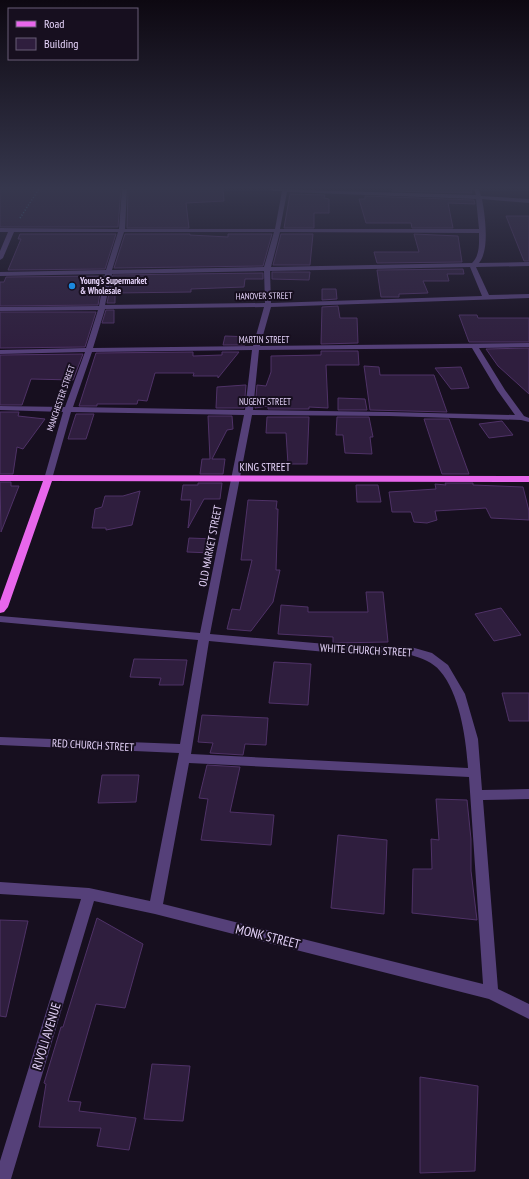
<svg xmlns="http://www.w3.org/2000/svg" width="529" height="1179" viewBox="0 0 529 1179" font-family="'PT Sans Narrow',sans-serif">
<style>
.building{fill:#2f1e3e;stroke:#4f3267}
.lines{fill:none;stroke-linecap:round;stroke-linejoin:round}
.path{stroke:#3c87a4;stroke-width:1.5;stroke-dasharray:1 2;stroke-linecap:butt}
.minor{fill:#554079;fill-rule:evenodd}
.major{fill:#e867ec;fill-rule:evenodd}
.poi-dot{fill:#1b88de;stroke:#170f1f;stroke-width:1.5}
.labels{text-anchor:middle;stroke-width:4;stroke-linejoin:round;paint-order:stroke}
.far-poi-label{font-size:9px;font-weight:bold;fill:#e5d3fa;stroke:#170f1f;text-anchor:start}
.far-street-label{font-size:9px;fill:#e5d3fa;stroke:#170f1f}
.street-label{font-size:11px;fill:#e5d3fa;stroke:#170f1f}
.near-street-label{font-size:13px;fill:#e5d3fa;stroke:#170f1f}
</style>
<rect width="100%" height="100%" fill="#170f1f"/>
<path class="building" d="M 0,189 L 121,189 L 118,227 L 0,227 Z
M 128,189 L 223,189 L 224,201 L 186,203 L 189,228 L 127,228 Z
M 393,189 L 471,189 L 472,193 L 392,191 Z
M 290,194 L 325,195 L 324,198 L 329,199 L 329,213 L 314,213 L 314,228 L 284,228 Z
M 365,196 L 474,200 L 475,204 L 448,203 L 453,228 L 412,228 L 411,223 L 366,223 L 359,199 L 365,199 Z
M 506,216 L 529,216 L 529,261 L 524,261 Z
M 20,234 L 116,234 L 105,269 L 8,270 L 21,239 L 18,239 Z
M 125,234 L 190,234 L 190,235 L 228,237 L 228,234 L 272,234 L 263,266 L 114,268 Z
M 281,234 L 313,234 L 310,265 L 273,265 Z
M 414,234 L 458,236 L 462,262 L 377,263 L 374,252 L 419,252 Z
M 463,269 L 464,274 L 447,274 L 449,281 L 423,281 L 428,293 L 399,294 L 399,297 L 381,297 L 377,270 Z
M 272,272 L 310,272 L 309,280 L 272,279 Z
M 263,273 L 263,279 L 245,279 L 244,287 L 191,289 L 191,292 L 115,293 L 115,303 L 107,303 L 113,275 Z
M 103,276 L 98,305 L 0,306 L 0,282 L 4,282 L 6,277 Z
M 322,289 L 336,289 L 337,299 L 322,300 Z
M 338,306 L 340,318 L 357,318 L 358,343 L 321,344 L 322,307 Z
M 106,310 L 114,310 L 114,323 L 102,323 Z
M 0,312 L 96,312 L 85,347 L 0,348 Z
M 459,315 L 477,315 L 478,318 L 529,318 L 529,342 L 469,342 Z
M 225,336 L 251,337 L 245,345 L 223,345 Z
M 529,348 L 529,394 L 498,366 L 486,349 Z
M 321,351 L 358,351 L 359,365 L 326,365 L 328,408 L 309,407 L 309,409 L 268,409 L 268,406 L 255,408 L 257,385 L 266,386 L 271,372 L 271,356 L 321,355 Z
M 193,352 L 193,356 L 222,355 L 222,352 L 239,352 L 218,378 L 218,376 L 193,376 L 194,373 L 155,373 L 147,401 L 138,400 L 137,404 L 97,404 L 97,406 L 79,406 L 96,353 Z
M 83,354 L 73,380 L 31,379 L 22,405 L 0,405 L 0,355 Z
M 364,366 L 379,367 L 380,375 L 434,375 L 447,412 L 370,410 Z
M 461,367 L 469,388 L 451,389 L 435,368 Z
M 245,385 L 246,385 L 244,408 L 216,408 L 217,387 Z
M 338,398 L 365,399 L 367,410 L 338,410 Z
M 0,412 L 19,412 L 18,416 L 45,419 L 23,449 L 17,447 L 13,474 L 0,474 Z
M 76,414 L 94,414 L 86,439 L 68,439 Z
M 208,416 L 232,416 L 233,429 L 227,430 L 212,459 L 225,459 L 223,474 L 200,474 L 202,459 L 210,459 Z
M 267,417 L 309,417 L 307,464 L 288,464 L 286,433 L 266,433 Z
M 337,417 L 369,417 L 373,437 L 370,437 L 372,454 L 345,453 L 343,435 L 336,435 Z
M 424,419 L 449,419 L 469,474 L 442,474 Z
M 502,421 L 513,435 L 489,438 L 479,424 Z
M 0,482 L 11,482 L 11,486 L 19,486 L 1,532 Z
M 198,483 L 222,483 L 220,499 L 204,499 L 188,528 L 191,500 L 181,500 L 183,485 L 198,485 Z
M 445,483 L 473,483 L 473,485 L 523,487 L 529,511 L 529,520 L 491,518 L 486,508 L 435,511 L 437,520 L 427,523 L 414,522 L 411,512 L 392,512 L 389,492 L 436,489 L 435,484 L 446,485 Z
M 356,485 L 378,485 L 381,502 L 357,502 Z
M 140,491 L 132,525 L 106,530 L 106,528 L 92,528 L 95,509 L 102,507 L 105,496 L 123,496 Z
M 248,500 L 277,501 L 276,509 L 278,509 L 276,570 L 280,570 L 273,602 L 251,631 L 227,629 L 232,609 L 240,610 L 252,560 L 241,560 Z
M 189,538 L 215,539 L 213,553 L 187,552 Z
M 366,592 L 383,592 L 388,642 L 333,643 L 333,637 L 278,634 L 281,605 L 308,607 L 308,612 L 368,612 Z
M 501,608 L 521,635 L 494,641 L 475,614 Z
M 134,659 L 187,660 L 183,685 L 159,685 L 161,678 L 130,677 Z
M 274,662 L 311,664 L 308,705 L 269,703 Z
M 502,693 L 529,693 L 529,721 L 509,721 Z
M 202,715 L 268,718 L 266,745 L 245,744 L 243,755 L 210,753 L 213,743 L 198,742 Z
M 207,765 L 240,767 L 230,812 L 274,815 L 271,845 L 201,840 L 208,799 L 199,798 Z
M 102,775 L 139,775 L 136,802 L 98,803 Z
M 436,799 L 467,800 L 471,839 L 471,871 L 477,920 L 412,913 L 413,869 L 432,869 L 431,839 L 439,840 Z
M 338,835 L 387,840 L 384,914 L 331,908 Z
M 97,918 L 143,944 L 125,1008 L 96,1004 L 68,1101 L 81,1102 L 79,1111 L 136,1118 L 129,1150 L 97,1146 L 101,1128 L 39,1127 L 46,1084 L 44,1083 L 61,1027 L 63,1027 Z
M 0,920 L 28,921 L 6,1017 L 0,1016 Z
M 152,1064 L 190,1066 L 183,1121 L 144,1119 Z
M 420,1077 L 478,1086 L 475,1171 L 420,1173 Z"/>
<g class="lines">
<path class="path" d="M 20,218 L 39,189"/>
<path class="minor" d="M 122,189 L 127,189 L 125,229 L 275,229 L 282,191 L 273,191 L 271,189 L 476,195 L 474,189 L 479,189 L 481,196 L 529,199 L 529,203 L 482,199 C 485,215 490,250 479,263 L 529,262 L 529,266 L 476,267 L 489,295 L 529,294 L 529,298 L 271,307 L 260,346 L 529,343 L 529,347 L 479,348 L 505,390 L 524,416 L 529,418 L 529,422 L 521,420 L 389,416 L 252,415 L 210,634 L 326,644 L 411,647 L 432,653 L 448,665 L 465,694 L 478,739 L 482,790 L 529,789 L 529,799 L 483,800 L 498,989 L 529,1004 L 529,1019 L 489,999 L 155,914 L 94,901 L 11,1179 L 0,1179 L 0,1161 L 81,899 L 0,894 L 0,882 L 89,888 L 150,901 L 179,753 L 0,745 L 0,737 L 180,744 L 198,640 L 0,622 L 0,616 L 200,633 L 244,415 L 71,412 L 52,479 L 48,482 L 44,479 L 63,412 L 0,410 L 0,406 L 65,407 L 85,352 L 0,354 L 0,350 L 86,348 L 98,310 L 0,311 L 0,307 L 99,306 L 105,274 L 0,276 L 0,272 L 106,270 L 118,232 L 14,232 L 3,258 L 0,260 L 0,251 L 8,232 L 0,232 L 0,228 L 119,229 ZM 287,192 L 476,199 L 479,229 L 280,229 ZM 124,232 L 274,232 L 264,267 L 112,270 ZM 280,232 L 479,233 C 479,244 480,255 472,263 L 271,267 ZM 470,267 L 482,296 L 271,303 L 270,271 ZM 264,271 L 265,303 L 105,305 L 112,274 ZM 264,307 L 253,346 L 93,348 L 105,309 ZM 472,348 L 497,390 L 515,415 L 389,412 L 253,410 L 259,350 ZM 252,350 L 245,410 L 73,407 L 92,352 ZM 209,641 L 326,652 L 411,655 C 421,658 433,662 440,671 C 460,694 466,739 468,768 L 191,754 ZM 189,763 L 469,777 L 483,984 L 163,904 Z"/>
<path class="major" d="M 0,475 L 529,476 L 529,482 L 52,481 L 8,607 L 4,612 L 0,613 L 0,601 L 43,481 L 0,481 Z"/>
</g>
<linearGradient id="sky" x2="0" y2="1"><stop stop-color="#0d0811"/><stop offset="0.53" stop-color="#36374d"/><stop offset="1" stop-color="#36374d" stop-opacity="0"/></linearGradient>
<rect width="529" height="354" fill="url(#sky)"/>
<circle class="poi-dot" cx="72" cy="286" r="4"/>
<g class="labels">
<g class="far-poi-label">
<text x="80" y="284">Young's Supermarket<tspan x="80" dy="10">&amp; Wholesale</tspan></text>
</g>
<g class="far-street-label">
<text transform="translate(264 296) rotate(-1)" y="3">HANOVER STREET</text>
<text x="264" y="343">MARTIN STREET</text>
<text transform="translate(61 398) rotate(-71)" y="3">MANCHESTER STREET</text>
<text x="265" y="405">NUGENT STREET</text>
</g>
<g class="street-label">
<text x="265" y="471">KING STREET</text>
<text transform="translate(210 546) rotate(-79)" y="4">OLD MARKET STREET</text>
<text transform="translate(366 650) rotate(3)" y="4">WHITE CHURCH STREET</text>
<text transform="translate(93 745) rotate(3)" y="4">RED CHURCH STREET</text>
</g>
<g class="near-street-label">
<text transform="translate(268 936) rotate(14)" y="5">MONK STREET</text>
<text transform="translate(46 1036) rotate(-73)" y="5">RIVOLI AVENUE</text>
</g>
</g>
<rect x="8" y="8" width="130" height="52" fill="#170f1f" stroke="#695d77"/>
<rect x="16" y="21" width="20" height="6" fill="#e867ec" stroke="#695d77"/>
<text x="44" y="28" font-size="12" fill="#e5d3fa">Road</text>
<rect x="16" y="38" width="20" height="12" fill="#2f1e3e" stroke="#695d77"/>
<text x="44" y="48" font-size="12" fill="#e5d3fa">Building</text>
</svg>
